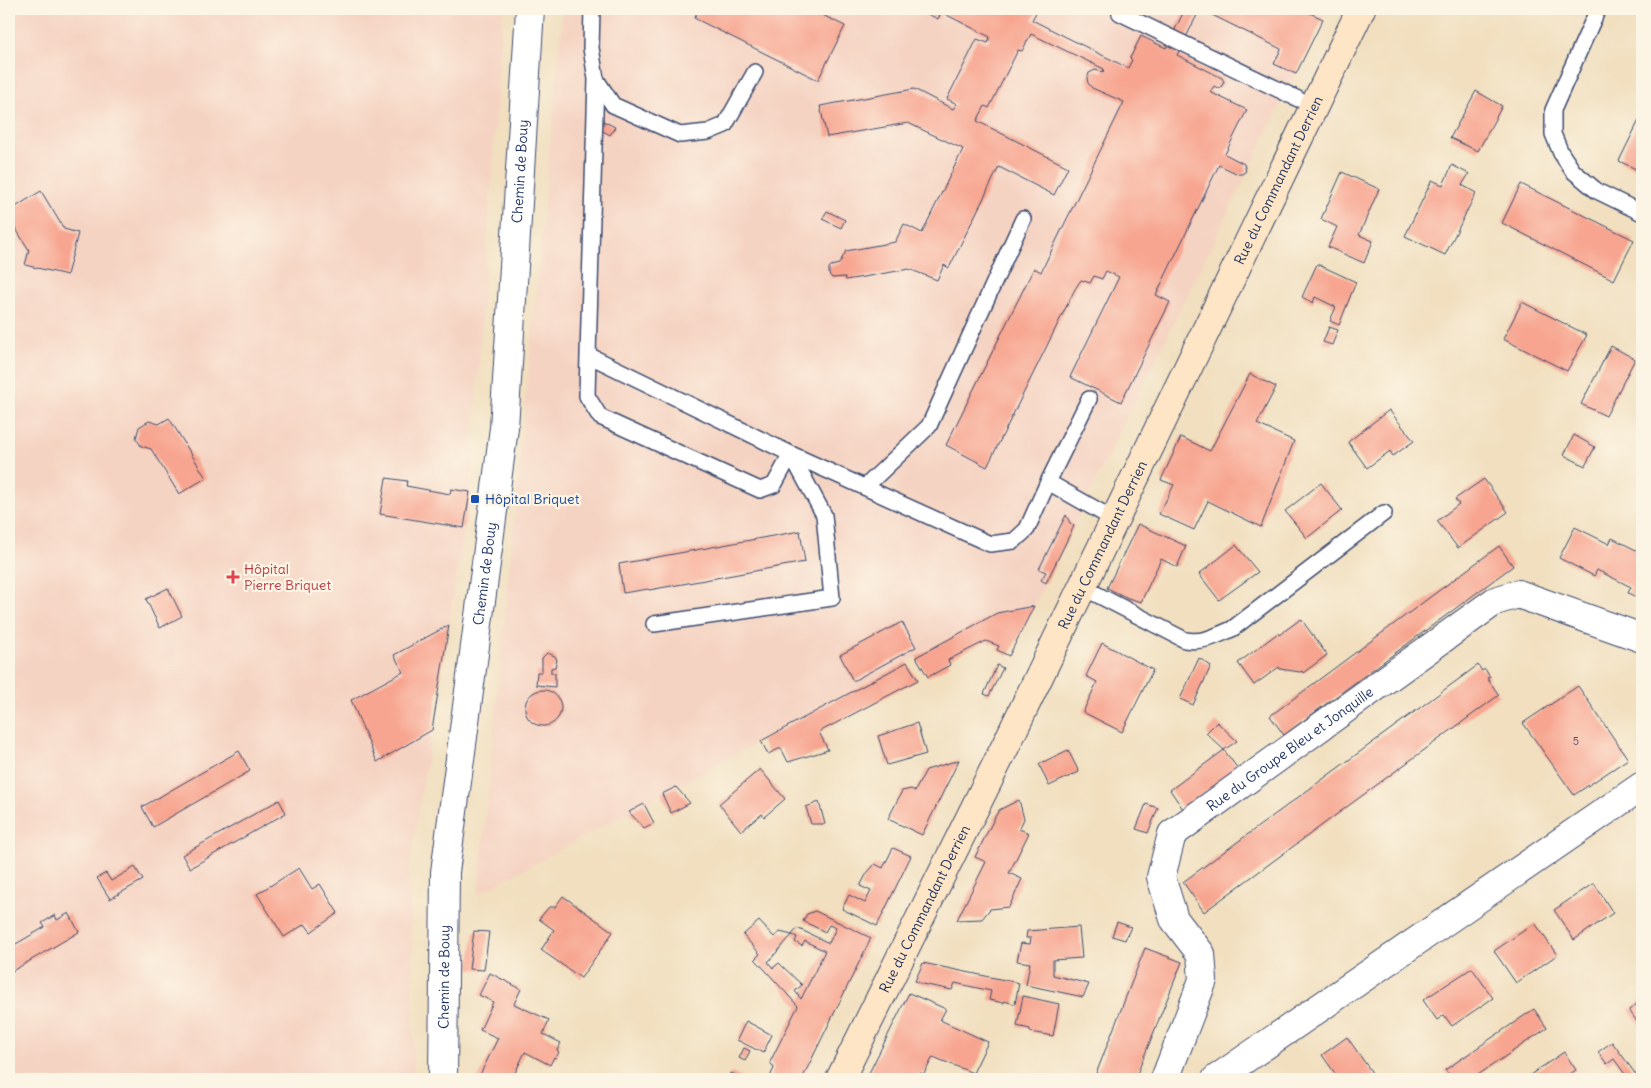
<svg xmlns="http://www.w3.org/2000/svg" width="1651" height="1088" viewBox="0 0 1651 1088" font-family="Delius,sans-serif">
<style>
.built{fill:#f5d3c2}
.building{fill:#f7a590}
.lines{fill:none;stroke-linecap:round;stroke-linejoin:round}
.service-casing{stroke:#3b496d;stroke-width:18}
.minor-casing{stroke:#3b496d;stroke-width:30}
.secondary-casing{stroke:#3b496d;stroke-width:30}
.service{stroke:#fff;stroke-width:15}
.minor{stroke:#fff;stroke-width:28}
.secondary{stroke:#fde5c5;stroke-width:28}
.transit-dot{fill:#1a4fb4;stroke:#fcf5e5;stroke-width:2}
.health-dot{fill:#e0444e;stroke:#fcf5e5;stroke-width:2}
.labels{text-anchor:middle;stroke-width:4.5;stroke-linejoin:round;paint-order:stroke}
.number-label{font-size:11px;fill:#524c6a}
.street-label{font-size:14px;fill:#1b2f5e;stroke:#fcf5e5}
.transit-label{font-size:14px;fill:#164399;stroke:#fcf5e5;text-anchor:start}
.health-label{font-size:14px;fill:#be3a42;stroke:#fcf5e5;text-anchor:start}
</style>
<rect width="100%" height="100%" fill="#fcf5e5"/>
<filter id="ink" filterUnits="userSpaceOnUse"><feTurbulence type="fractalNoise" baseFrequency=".02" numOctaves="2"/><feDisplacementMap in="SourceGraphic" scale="10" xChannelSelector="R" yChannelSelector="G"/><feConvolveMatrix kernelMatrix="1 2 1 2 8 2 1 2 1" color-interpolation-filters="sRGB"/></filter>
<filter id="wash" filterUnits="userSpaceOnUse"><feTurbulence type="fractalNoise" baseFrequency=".0096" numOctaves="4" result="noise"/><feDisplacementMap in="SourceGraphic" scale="20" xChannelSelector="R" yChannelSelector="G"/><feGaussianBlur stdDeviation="1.12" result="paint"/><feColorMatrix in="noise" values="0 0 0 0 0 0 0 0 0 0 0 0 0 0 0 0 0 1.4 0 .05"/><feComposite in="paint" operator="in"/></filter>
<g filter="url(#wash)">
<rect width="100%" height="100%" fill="#f1dfbf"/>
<path class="built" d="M 9,9 L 503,9 L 470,492 L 409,870 L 412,937 L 414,1079 L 9,1079 Z
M 563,9 L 1328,9 L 1034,606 L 997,613 L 478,894 Z"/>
<g id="blocks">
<path class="building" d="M 699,9 L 810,9 L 845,26 L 818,80 L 694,18 Z
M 917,9 L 1038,9 L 1032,20 L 1128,68 L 1132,60 L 1130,58 L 1141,36 L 1166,48 L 1185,9 L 1301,9 L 1323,19 L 1296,74 L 1274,64 L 1281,49 L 1200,9 L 1177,55 L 1222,78 L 1224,82 L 1221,87 L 1218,88 L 1214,86 L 1210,92 L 1247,110 L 1225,154 L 1244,164 L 1246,171 L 1242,174 L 1238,174 L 1219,165 L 1156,295 L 1170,302 L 1121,402 L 1070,377 L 1119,277 L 1106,271 L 1102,279 L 1094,276 L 1090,283 L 1081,280 L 1075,289 L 987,467 L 946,445 L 1034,268 L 1041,272 L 1124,102 L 1092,88 L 1088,83 L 1087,79 L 1089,73 L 1095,70 L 1103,72 L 1104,69 L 1031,34 L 1022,51 L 1018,50 L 989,108 L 985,106 L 977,121 L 1068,167 L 1054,195 L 999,167 L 949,268 L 944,265 L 937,280 L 909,269 L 846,280 L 845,277 L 832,278 L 829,274 L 829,268 L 831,266 L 839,264 L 846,251 L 895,242 L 904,224 L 922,233 L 963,149 L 908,123 L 827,137 L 820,106 L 914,89 L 953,109 L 957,104 L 947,99 L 977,39 L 988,43 L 990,37 L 941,12 L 938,19 Z
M 1476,91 L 1502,106 L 1478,151 L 1450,138 Z
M 1642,114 L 1642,172 L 1619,161 Z
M 601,120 L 615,127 L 610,135 L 597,128 Z
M 1452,165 L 1469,174 L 1462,185 L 1476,193 L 1445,255 L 1405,236 L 1432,180 L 1443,185 Z
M 1342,172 L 1379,189 L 1359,235 L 1373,241 L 1364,263 L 1328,247 L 1337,227 L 1321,219 Z
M 1521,184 L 1634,240 L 1614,280 L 1502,223 Z
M 41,191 L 64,229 L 78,233 L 67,275 L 25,265 L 29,250 L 9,218 L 9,211 Z
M 827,211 L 845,220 L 841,228 L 822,219 Z
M 1317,264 L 1356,282 L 1339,325 L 1330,321 L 1336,307 L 1315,297 L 1313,303 L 1302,297 Z
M 1522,302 L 1587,335 L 1567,371 L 1503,339 Z
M 1329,327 L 1338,330 L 1332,345 L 1323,342 Z
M 1611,346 L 1635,359 L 1606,416 L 1581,404 Z
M 1250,374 L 1276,387 L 1257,424 L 1294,441 L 1261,527 L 1208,501 L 1194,530 L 1159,514 L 1174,485 L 1161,480 L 1181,437 L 1210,451 Z
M 1389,410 L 1414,441 L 1393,456 L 1390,451 L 1367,468 L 1348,442 Z
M 169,418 L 206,478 L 179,494 L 151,449 L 141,446 L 136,438 L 139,427 L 149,421 L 159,424 Z
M 1574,435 L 1595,447 L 1585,466 L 1564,455 Z
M 386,478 L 407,481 L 406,486 L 450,494 L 451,489 L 470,492 L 464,528 L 380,514 Z
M 1484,479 L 1508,512 L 1458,548 L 1437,521 L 1459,504 L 1455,499 Z
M 1321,483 L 1342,510 L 1307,538 L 1285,511 Z
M 1066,515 L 1070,523 L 1074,526 L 1046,583 L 1041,580 L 1046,572 L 1039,569 Z
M 1138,524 L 1186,546 L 1177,567 L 1161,559 L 1141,602 L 1128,598 L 1107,588 Z
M 1575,527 L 1609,544 L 1612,538 L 1642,553 L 1642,600 L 1628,593 L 1631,587 L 1597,570 L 1594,576 L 1559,558 Z
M 800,531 L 805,562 L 649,590 L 648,589 L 623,593 L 619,564 Z
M 1236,545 L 1258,572 L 1219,600 L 1199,574 Z
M 1499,546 L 1513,566 L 1284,735 L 1270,716 Z
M 168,588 L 182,616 L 160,628 L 146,599 Z
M 1034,606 L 1009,656 L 997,650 L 999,646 L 986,641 L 948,660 L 950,665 L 928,677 L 916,657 L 997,613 Z
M 1301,619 L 1327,655 L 1303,673 L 1302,671 L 1300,672 L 1280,669 L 1279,667 L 1254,685 L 1238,663 L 1278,633 L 1279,635 Z
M 902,622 L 916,647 L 853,681 L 840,655 Z
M 449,625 L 432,730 L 377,762 L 351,700 L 403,672 L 394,655 Z
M 1102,643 L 1153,670 L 1122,732 L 1083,712 L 1097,682 L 1086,676 Z
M 547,653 L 555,656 L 557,660 L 555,667 L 551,668 L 551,673 L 555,673 L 555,687 L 536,685 L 537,672 L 542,672 L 542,658 Z
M 1199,658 L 1211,666 L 1193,705 L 1180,699 Z
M 907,662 L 918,680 L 819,732 L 828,750 L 788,762 L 781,748 L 768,754 L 761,741 Z
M 997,665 L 1003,668 L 989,696 L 984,694 Z
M 1478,665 L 1482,671 L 1485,669 L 1490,677 L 1487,678 L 1499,695 L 1204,912 L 1183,882 Z
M 1578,686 L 1628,759 L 1574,795 L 1523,723 Z
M525 708a18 18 0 1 1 36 0a18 18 0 1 1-36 0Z
M 1217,722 L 1237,741 L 1224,750 L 1206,733 Z
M 917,723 L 926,754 L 887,765 L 878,736 Z
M 1068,750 L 1079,772 L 1049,786 L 1039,764 Z
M 1224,750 L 1238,769 L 1183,809 L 1170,790 Z
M 239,751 L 250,771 L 153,827 L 142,807 Z
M 959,760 L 922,835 L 888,819 L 902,791 L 911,789 L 915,791 L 926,770 Z
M 760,769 L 785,799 L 764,817 L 762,814 L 741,831 L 719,804 Z
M 676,787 L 690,803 L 671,813 L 662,794 Z
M 279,800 L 286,813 L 190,868 L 182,855 Z
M 1019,800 L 1024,819 L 1019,829 L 1029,833 L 1009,873 L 1022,879 L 1009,907 L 990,909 L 982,919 L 957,920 L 986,862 L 975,857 L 995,817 L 999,810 Z
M 819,802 L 825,824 L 811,824 L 806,807 Z
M 644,804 L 654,823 L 644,828 L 629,812 Z
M 1146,804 L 1158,808 L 1148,833 L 1136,829 Z
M 893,848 L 911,856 L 877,926 L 842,909 L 849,895 L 865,903 L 871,891 L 860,886 L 867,873 L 875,864 L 883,868 Z
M 135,867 L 143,880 L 110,899 L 97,878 L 106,873 L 111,881 Z
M 299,868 L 312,889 L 320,884 L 338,913 L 311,932 L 305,924 L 284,937 L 257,894 Z
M 1594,883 L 1613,913 L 1574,940 L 1554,910 Z
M 563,896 L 613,932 L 581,978 L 541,950 L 554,930 L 539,919 L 549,907 L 555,907 Z
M 815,911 L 871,938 L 802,1079 L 769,1079 L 774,1068 L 770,1062 L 798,1006 L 755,959 L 760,954 L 743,935 L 759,921 L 774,937 L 780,932 L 792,935 L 768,962 L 773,968 L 779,963 L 802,985 L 795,991 L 801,999 L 825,951 L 805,941 L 802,946 L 795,942 L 797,937 L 792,935 L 797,928 L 829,943 L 836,928 L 829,925 L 825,932 L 803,921 L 807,914 Z
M 69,913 L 79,932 L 9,973 L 9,948 L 45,927 L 42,923 L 55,915 L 57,920 Z
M 1117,922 L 1131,927 L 1125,940 L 1112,936 Z
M 1535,923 L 1557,955 L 1516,983 L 1494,951 Z
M 1079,927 L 1082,958 L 1053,960 L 1053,975 L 1089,984 L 1083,997 L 1026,985 L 1030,963 L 1017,961 L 1021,943 L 1030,944 L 1031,938 L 1026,938 L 1027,931 Z
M 474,931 L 489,932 L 484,970 L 469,969 Z
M 1145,948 L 1182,962 L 1135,1079 L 1094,1079 Z
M 923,963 L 1019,983 L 1015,1004 L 1004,1001 L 1004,1003 L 989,1000 L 991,991 L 955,983 L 952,990 L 922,984 L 915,981 Z
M 1472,968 L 1493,998 L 1452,1026 L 1444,1015 L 1437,1020 L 1423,1000 Z
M 490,973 L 521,989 L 514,1004 L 549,1020 L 543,1034 L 561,1043 L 557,1050 L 559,1052 L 556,1058 L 554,1057 L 550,1065 L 525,1052 L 512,1079 L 478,1079 L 498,1038 L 480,1030 L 493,1002 L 479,995 Z
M 909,993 L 946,1009 L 940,1020 L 988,1042 L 973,1073 L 933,1057 L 924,1074 L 920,1073 L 917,1079 L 866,1079 Z
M 1023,996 L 1059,1004 L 1053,1036 L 1030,1032 L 1030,1029 L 1017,1026 Z
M 1642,1000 L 1642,1029 L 1629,1010 Z
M 1534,1009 L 1547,1028 L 1472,1079 L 1452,1079 L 1445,1070 Z
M 746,1021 L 772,1035 L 763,1053 L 737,1040 Z
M 1347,1037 L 1375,1077 L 1376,1079 L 1339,1079 L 1322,1055 Z
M 1612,1042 L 1621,1054 L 1639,1079 L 1624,1079 L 1627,1077 L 1614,1059 L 1607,1064 L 1598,1052 Z
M 744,1048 L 750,1051 L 745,1061 L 739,1058 Z
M 1564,1052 L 1576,1070 L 1562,1079 L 1524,1079 Z
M 731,1073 L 744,1079 L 728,1079 Z"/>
</g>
</g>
<g filter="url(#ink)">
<use href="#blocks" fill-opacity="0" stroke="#3b496d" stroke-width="1"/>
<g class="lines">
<g class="service-casing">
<path id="service" d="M 592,9 L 591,48 L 596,79 L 613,105 L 680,135 L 708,132 L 725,125 L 755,72
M 1121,9 L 1120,13 L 1298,99
M 1598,9 L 1553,110 L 1553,134 L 1561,153 L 1573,171 L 1597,191 L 1642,213
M 588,355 L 791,454 L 774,485 L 760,490 L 600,417 L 587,396 L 588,355 L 596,79
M 1048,482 L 1089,399
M 865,487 L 929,426 L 1023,219
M 1081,590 L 1096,594 L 1185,640 C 1203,643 1216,636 1232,629 L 1384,513
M 654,624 L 832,598 L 824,515 L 791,454 L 990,544 L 1014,541 L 1027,529 L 1048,482 L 1115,520"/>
</g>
<g class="minor-casing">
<g id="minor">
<path id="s1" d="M 443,1079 L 445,872 L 504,428 L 530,9"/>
<path id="s2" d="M 1165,1079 L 1203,980 L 1201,954 L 1174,919 L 1161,877 L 1172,834 L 1495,601 L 1518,594 L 1642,638"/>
<path d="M 1216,1079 L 1642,786"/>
</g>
</g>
<g class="secondary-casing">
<g id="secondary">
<path id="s3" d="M 840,1079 L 1006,745 L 1361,9"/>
</g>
</g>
<use href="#service" class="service"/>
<use href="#minor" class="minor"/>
<use href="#secondary" class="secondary"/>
</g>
</g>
<rect class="transit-dot" x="470" y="494" width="10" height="10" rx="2.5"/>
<path class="health-dot" d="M230.5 569.5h5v5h5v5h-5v5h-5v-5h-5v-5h5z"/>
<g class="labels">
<g class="number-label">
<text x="1576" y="745">5</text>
</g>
<g class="street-label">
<text dy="5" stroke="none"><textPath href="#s1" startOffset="912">Chemin de Bouy</textPath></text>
<text dy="5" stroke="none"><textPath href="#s3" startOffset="1000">Rue du Commandant Derrien</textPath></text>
<text dy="5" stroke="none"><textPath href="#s3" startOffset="595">Rue du Commandant Derrien</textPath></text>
<text dy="5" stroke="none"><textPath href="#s1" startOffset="508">Chemin de Bouy</textPath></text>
<text dy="5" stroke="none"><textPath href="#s2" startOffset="410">Rue du Groupe Bleu et Jonquille</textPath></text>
<text dy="5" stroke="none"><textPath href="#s3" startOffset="190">Rue du Commandant Derrien</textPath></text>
<text dy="5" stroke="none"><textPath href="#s1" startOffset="102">Chemin de Bouy</textPath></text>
</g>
<g class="transit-label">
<text x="485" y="504">Hôpital Briquet</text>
</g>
<g class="health-label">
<text x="244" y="574">Hôpital<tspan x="244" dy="16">Pierre Briquet</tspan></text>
</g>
</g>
<rect width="1651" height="1088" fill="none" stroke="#fcf5e5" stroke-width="30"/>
</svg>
